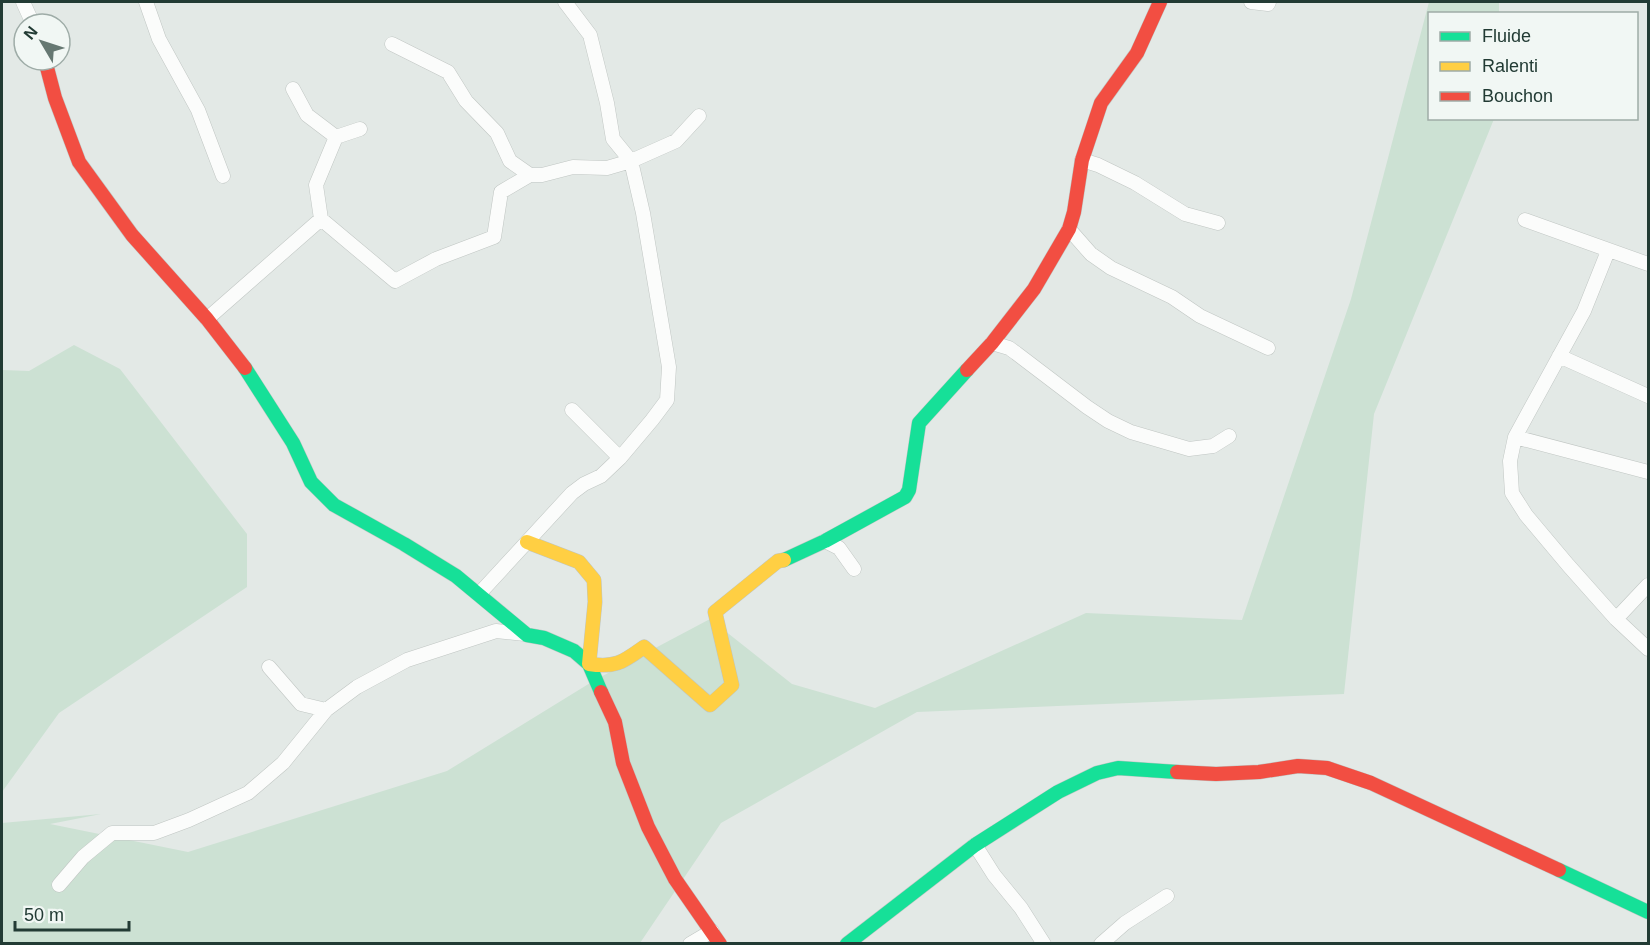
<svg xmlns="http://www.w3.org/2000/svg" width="1650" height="945" viewBox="0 0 1650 945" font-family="Helvetica,sans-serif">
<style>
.green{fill:#cce1d3}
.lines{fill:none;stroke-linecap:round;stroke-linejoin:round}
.street-casing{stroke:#c0c6c3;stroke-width:15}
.fast-casing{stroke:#bfc6c3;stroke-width:15}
.slow-casing{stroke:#bfc6c3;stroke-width:15}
.jam-casing{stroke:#bfc6c3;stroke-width:15}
.street{stroke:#fbfcfb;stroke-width:14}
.fast{stroke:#16e098;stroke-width:14}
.slow{stroke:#ffcf43;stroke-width:14}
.jam{stroke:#f24e42;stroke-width:14}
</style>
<rect width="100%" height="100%" fill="#e3e9e6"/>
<path class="green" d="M 1429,2 L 1499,2 L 1499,13 L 1430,14 L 1430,118 L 1494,119 L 1374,414 L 1344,694 L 917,712 L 721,823 L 640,943 L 2,944 L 2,823 L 101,814 L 50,824 L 188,852 L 447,771 L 595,680 L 710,619 L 792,684 L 875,708 L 1086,613 L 1242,620 L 1351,299 Z
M 74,345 L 120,369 L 247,534 L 247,587 L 59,713 L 2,792 L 2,370 L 29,371 Z"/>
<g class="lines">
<g class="street-casing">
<path id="street" d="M 23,2 L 33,24
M 146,2 L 159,39 L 198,110 L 223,176
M 1251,2 L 1268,4 L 1269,2
M 392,44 L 448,72 L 466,101 L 497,133 L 510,161 L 530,175
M 293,89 L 307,115 L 336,137
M 1082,160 L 1098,165 L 1135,183 L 1185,214 L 1218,223
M 321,219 L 395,281 L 436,259 L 494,237 L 501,192 L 530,175 L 542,175 L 573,167 L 607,168 L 631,161 L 676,141 L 699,116
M 1525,220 L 1648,264
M 1069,229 L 1091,254 L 1111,268 L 1172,297 L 1200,316 L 1268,348
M 1608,251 L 1584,311 L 1515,437 L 1510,461 L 1512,493 L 1526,515 L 1568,565 L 1616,619 L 1648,649
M 207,319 L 321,219 L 316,185 L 336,137 L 360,129
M 992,343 L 1009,348 L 1016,353 L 1087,407 L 1108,421 L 1131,432 L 1189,449 L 1213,446 L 1229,436
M 1559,356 L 1648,396
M 572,410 L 620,458
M 1515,437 L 1648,472
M 825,541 L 839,548 L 854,569
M 479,594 L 572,493 L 584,484 L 601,476 L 620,458 L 652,420 L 667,400 L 669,367 L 643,213 L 631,161 L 613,139 L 607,103 L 590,35 L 565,2
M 1616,619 L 1648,585
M 269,667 L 301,704 L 326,710
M 975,845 L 994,875 L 1021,908 L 1044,944
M 59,885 L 83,857 L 112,833 L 154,833 L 189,820 L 248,793 L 283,763 L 326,710 L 357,687 L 407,660 L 496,631 L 525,634
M 690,944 L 712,931
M 1101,944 L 1125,923 L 1167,896"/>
</g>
<g class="fast-casing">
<path id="fast" d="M 245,368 L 293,443 L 311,482 L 334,505 L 404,544 L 456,576 L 527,635 L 544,638 L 574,651 L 589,664 L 601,692
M 784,560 L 825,541 L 905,497 L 909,490 L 919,423 L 967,370
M 1559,870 L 1648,912
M 847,944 L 975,845 L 1058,792 L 1097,773 L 1118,768 L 1177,772"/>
</g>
<g class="slow-casing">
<path id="slow" d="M 527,542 L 579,562 L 594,580 L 595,602 L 589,664 C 616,668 623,662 644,647 L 710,705 L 732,685 L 715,612 L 778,561 L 784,560"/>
</g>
<g class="jam-casing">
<path id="jam" d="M 45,60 L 55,98 L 79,162 L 132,235 L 207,319 L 245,368
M 967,370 L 992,343 L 1034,289 L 1069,229 L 1074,212 L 1082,160 L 1101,103 L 1137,53 L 1160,2
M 601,692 L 615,722 L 623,763 L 648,827 L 675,879 L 720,944
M 1177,772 L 1216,774 L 1259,772 L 1298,766 L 1327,768 L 1371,783 L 1559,870"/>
</g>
<use href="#street" class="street"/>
<use href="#fast" class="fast"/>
<use href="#slow" class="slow"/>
<use href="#jam" class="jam"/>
</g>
<rect width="1650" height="945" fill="none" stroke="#223b34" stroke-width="6"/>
<rect x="1428" y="12" width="210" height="108" fill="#f1f7f4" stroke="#9eaca7" stroke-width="1.5"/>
<rect x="1440" y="32" width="30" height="9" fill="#16e098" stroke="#9eaca7" stroke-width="1.5"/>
<text x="1482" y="42" font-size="18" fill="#223b34">Fluide</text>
<rect x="1440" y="62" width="30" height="9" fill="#ffcf43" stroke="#9eaca7" stroke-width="1.5"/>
<text x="1482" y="72" font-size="18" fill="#223b34">Ralenti</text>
<rect x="1440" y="92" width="30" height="9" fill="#f24e42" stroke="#9eaca7" stroke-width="1.5"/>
<text x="1482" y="102" font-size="18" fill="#223b34">Bouchon</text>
<g transform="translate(42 42) rotate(309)"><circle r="28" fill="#f1f7f4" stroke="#9eaca7" stroke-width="1.5"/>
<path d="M0-4.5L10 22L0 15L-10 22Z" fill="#667872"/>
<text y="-9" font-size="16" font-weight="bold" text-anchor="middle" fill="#223b34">N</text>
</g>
<path d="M15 921v9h114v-9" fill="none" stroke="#223b34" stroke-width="3"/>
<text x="24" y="921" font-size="18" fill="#223b34" stroke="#f1f7f4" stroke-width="4.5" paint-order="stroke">50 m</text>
</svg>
